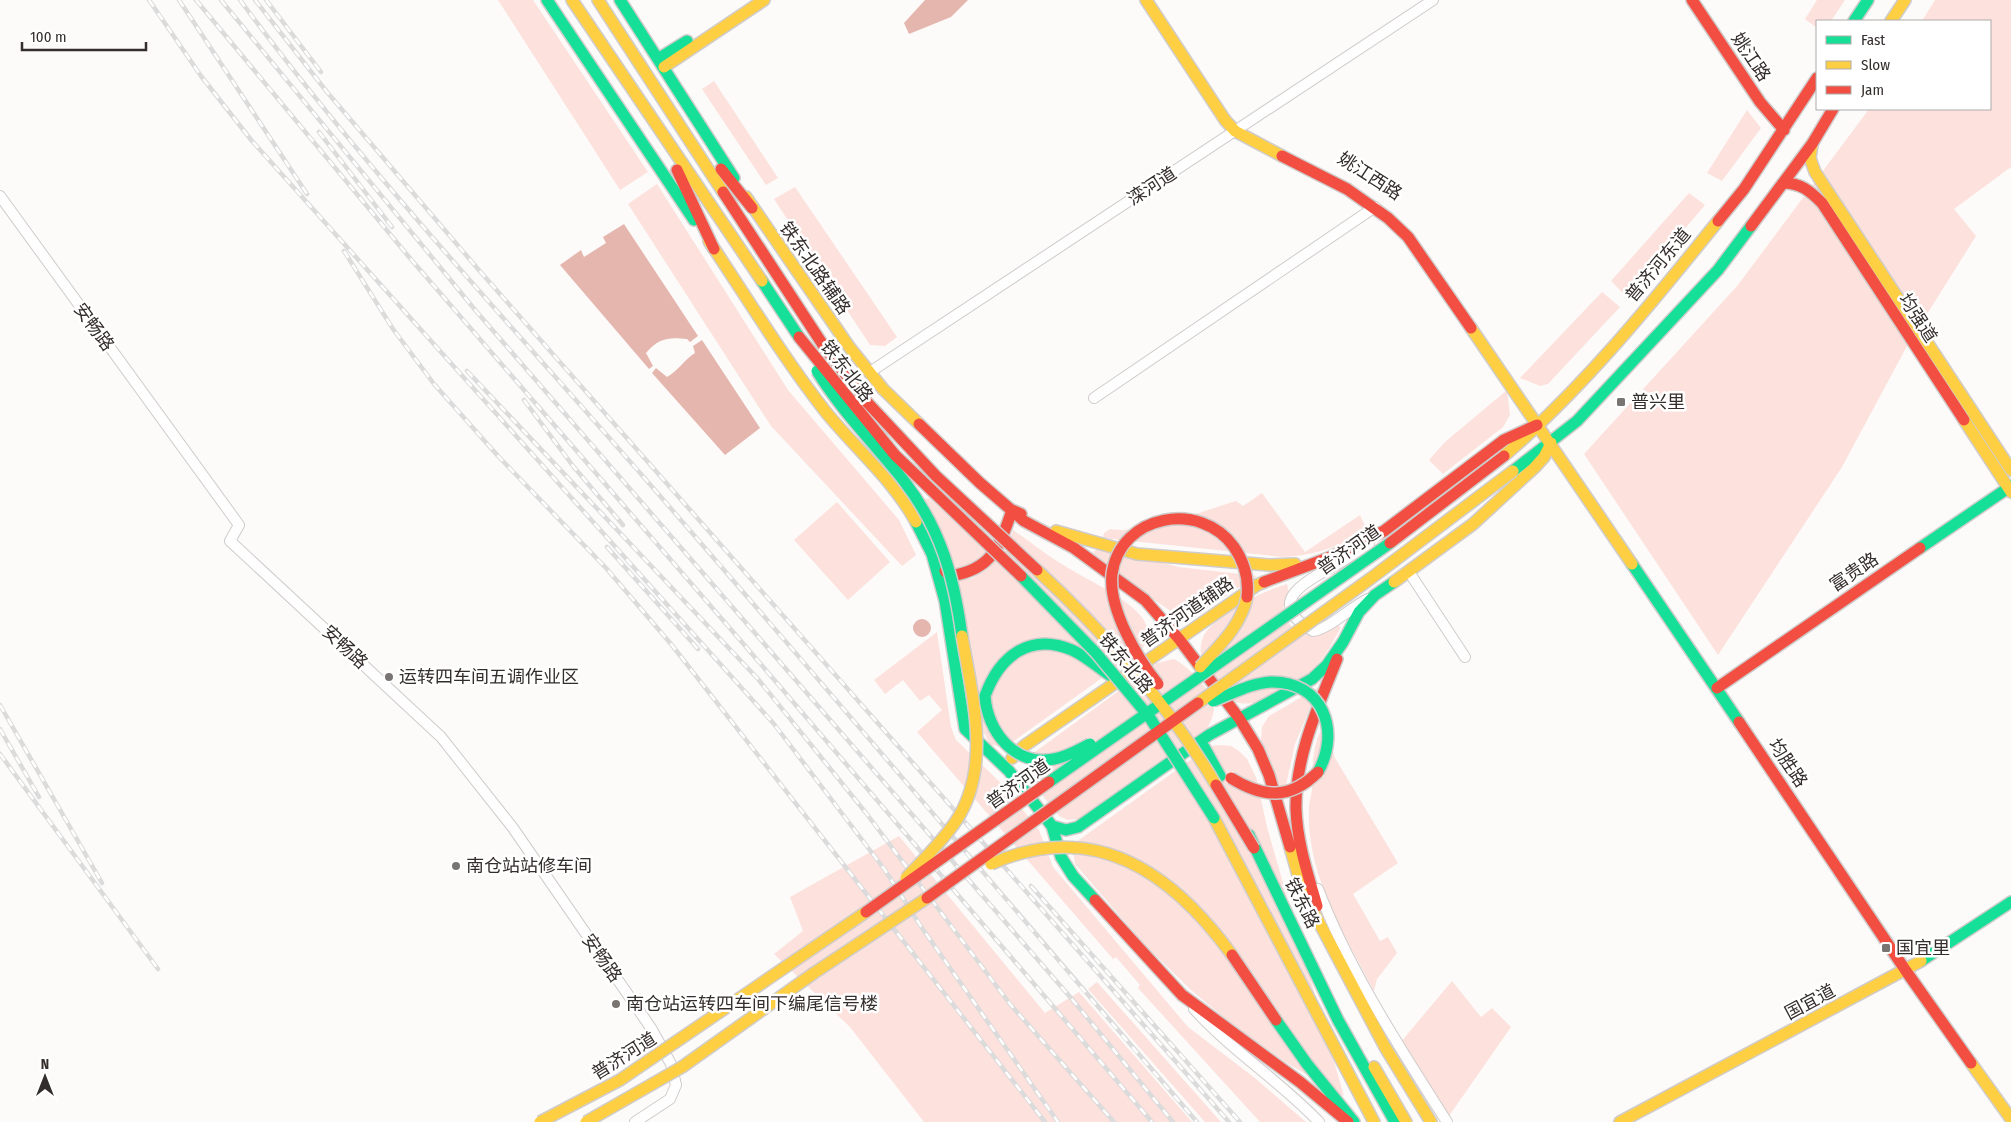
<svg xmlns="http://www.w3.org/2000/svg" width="2011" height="1122" viewBox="0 0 2011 1122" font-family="'Fira Sans Condensed','Noto Sans SC',sans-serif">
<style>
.green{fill:#fde1dc}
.water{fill:#e5b6ae}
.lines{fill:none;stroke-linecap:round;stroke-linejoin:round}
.street-casing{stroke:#cfcccb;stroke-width:12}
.fast-casing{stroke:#cfcccb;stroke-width:14}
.slow-casing{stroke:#cfcccb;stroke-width:14}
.jam-casing{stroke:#cfcccb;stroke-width:14}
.street{stroke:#fffefe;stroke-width:10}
.fast{stroke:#16e098;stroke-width:11}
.slow{stroke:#ffcf43;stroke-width:11}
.jam{stroke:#f24e42;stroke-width:11}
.rail-casing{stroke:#dbdbdb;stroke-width:4.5}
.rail{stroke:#fff;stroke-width:2.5;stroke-dasharray:8;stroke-linecap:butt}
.fast-bridge-casing{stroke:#cfcccb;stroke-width:14;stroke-linecap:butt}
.slow-bridge-casing{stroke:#cfcccb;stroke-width:14;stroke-linecap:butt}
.jam-bridge-casing{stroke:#cfcccb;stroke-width:14;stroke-linecap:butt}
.fast-bridge{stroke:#16e098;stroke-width:11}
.slow-bridge{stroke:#ffcf43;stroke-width:11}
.jam-bridge{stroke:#f24e42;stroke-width:11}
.poi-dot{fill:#797573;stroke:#fff;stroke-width:2}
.labels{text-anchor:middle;stroke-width:5;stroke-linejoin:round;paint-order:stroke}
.street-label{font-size:18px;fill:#332d2b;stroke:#fff}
.poi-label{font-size:18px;fill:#332d2b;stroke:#fff;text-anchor:start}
</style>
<rect width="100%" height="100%" fill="#fcfbfa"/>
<path class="green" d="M 498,0 L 533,0 L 648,172 L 620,190 Z
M 1817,0 L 1845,0 L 1831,21 L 1817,21 L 1817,28 L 1805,19 Z
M 1935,0 L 2011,0 L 2011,167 L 1954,209 L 1976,236 L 1907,346 L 1842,467 L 1718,655 L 1584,454 L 1738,285 L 1869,109 L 1990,109 L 1990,21 L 1922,21 Z
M 714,81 L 778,178 L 766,185 L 702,89 Z
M 1747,110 L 1761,128 L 1722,181 L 1707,173 Z
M 657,184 L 788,390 L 899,520 L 916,555 L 902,566 L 771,426 L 628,204 Z
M 795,187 L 897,337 L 885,346 L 870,345 L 774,199 Z
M 1689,193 L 1705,205 L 1627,297 L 1611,281 Z
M 1602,292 L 1620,307 L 1548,384 L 1540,386 L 1520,378 Z
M 1507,390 L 1510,415 L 1503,427 L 1443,474 L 1429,460 L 1445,442 Z
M 1262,493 L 1305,552 L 1360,515 L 1367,530 C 1338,547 1317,555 1283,557 L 1103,538 L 1104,533 L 1110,529 C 1138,535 1207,510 1236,501 L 1243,506 Z
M 929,498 L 990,554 L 958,573 L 924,499 Z
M 837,502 L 890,562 L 848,600 L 794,540 Z
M 1013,530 C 1032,543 1050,558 1070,569 C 1093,583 1122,595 1140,615 C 1150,626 1150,640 1141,650 L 1011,743 L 1001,747 L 990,744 L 983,731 L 959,580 L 973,578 L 1006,551 Z
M 1101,546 L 1179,567 L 1257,576 L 1196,615 L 1183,619 L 1104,567 L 1093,552 Z
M 1287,584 L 1289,592 L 1283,608 L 1290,625 C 1311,637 1316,638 1336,625 L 1341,627 C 1316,674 1303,685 1253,703 C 1246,704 1240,704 1234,701 C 1228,697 1203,661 1201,654 C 1200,649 1201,641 1204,635 C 1217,613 1263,591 1287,584 Z
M 937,632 L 951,727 L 956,740 L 1005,787 L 1039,830 L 1053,867 L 1188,1027 L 1255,1078 L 1306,1122 L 1260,1122 L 1138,988 L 1140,985 L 1116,957 L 1113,959 L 917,732 L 942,710 L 929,695 L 920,701 L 903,680 L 885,694 L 874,680 Z
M 1174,659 C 1186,665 1207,686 1213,700 C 1216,709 1212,719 1208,727 L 1078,819 L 1068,820 L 1059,816 L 1029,779 L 1027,767 L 1028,757 L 1157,663 Z
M 1319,687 L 1295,744 L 1283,799 L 1261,741 L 1262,727 L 1269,716 Z
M 1326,730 L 1335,758 L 1398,863 L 1353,894 L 1380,941 L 1388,937 L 1397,953 L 1377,979 L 1374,991 C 1345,935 1306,875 1309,809 C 1309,803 1311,796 1312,790 C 1313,767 1311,756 1319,734 Z
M 1221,745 L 1231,746 L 1239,751 L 1247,759 L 1256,777 L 1267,827 L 1344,1096 L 1285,1062 L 1232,1024 L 1191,990 L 1146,946 L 1075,864 L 1072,845 L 1210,746 Z
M 899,836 L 1045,1013 L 1079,992 L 1192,1122 L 924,1122 L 850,1027 L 774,954 L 803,931 L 790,897 Z
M 1452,981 L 1481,1017 L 1492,1008 L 1511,1027 L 1449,1116 L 1400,1043 Z
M 1097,982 L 1221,1122 L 1205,1122 L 1088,989 Z"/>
<path class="water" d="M 925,0 L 968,0 L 951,17 L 909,34 L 904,23 Z
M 624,224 L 698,336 L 690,342 L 687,339 C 668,337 659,338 646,353 L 653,366 L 649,369 L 560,265 L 581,250 L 584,257 L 606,243 L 603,237 Z
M 702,340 L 760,428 L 725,455 L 652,373 L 656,368 L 667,377 C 678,371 684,360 695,353 L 693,346 Z
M913 628a9 9 0 1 1 18 0a9 9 0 1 1-18 0Z"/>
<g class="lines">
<g class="street-casing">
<path id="street" d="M 0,196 L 239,525 L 230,541 L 441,737 L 513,828 L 651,1028 L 671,1064 L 676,1085 L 670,1099 L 635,1122
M 870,372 L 1433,0
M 1094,398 L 1375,207
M 1409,572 L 1465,657
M 1368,599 C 1351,607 1329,629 1313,631 C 1265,604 1302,583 1332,567 C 1345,560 1357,552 1369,544
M 1318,889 C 1350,972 1400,1048 1447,1122
M 1194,1009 C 1232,1051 1280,1081 1319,1122"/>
</g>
<g class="fast-casing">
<path id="fast" d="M 547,0 L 694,220
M 620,0 L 734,178
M 1854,21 L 1868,0
M 658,59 L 687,41
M 762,281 L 799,337
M 1513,471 L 1577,421 L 1718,270 L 1751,226
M 916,522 L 932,554 L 945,601 L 965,729 L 1009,771 L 1052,826 L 1061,857 L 1073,876 L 1095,900
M 1920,548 L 2011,486
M 1632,564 L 1739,722
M 985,696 C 999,657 1029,632 1072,650 C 1087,657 1100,669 1114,678
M 1204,747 L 1220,776
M 1052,826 L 1066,830 L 1078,827 L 1209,735 L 1312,679 L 1327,665 L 1343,642 L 1359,612 L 1375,595 L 1394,582
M 1249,835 L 1338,1020 L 1395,1122
M 1921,961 L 2011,902
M 1276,1020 L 1307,1064 L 1354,1122"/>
</g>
<g class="slow-casing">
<path id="slow" d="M 572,0 L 762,281
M 598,0 L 723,192
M 1146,0 L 1225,120 L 1235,131 L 1282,156
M 1891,21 L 1905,0
M 664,67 L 764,0
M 1812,144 L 1810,158 L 1815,172 L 2011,470
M 746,197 L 850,348 L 883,389 L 919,424
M 709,241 C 747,298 783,357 825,411 C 855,448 894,481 916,522
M 1471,328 L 1632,564
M 1964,420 L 2011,492
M 1504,456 C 1584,387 1652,303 1718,221
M 1056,531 L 1137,554 L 1269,565 L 1295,564
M 1394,582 L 1473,524 L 1535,467 L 1544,457 L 1551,443
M 1012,758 L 1024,746 L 1257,585 L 1264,582
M 1214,818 L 1374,1122
M 1290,847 L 1303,892 L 1385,1047 L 1431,1122
M 1971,1063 L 2011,1119
M 1374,1067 L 1406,1122
M 1620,1122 L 1921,961"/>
</g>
<g class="jam-casing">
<path id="jam" d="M 1692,0 L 1760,102 L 1784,130
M 1282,156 L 1347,189 L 1388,218 L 1408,237 L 1471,328
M 721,169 L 752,208
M 677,170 L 714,249
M 1783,183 C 1801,183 1810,191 1822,203 L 1964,420
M 723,192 L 825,348 L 864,399
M 1718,221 L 1744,189 L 1817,78
M 1751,226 L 1812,144 L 1833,109
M 919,424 L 980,483 L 1024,521
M 1024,521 L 1074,548 L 1145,600 L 1179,639 L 1239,718 L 1258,749 L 1269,775 L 1290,847
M 945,571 L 950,576 C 992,570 1000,546 1012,510 L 1021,514
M 1264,582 L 1328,558 L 1384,531 L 1504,440 L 1537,425
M 1717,688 L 1920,548
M 1739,722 L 1906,971 L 1971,1063
M 1095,900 L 1182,995 L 1300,1082 L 1348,1122
M 1317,906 C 1308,875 1297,842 1296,809 C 1295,756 1318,707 1337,659"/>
</g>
<use href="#street" class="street"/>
<use href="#fast" class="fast"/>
<use href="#slow" class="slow"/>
<use href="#jam" class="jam"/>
<g class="rail-casing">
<path id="rail" d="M 149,0 L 201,76 L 252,141 L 774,724 L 885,870 L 922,928 L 1058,1122
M 179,0 L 307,194
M 196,0 L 409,257 L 747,648 L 1152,1122
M 221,0 L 476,311 L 1071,998 L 1173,1122
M 240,0 C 369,175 519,333 661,497 C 841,704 1017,914 1197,1122
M 255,0 L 327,92 L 478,269 L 1229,1122
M 266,0 L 321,72
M 319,132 L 392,227
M 344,251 L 393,329 L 434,384 L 498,456 L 606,568 L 671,644 L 1045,1122
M 467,371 L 758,679 L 866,813 L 1010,1004 L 1114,1122
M 524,400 L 573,466 L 623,525
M 607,547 L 698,649
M 0,705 L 102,883
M 0,729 L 39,797
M 0,754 L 158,969
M 1031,886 L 1240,1122"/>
</g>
<use href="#rail" class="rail"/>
<g class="fast-bridge-casing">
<path id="fast-bridge" d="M 817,371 C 842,412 875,444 904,481 C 941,529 954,577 962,636
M 1021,576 L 1096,653 L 1150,718 L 1214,818
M 985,696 C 987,731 1015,767 1054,759 C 1067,757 1078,750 1090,744
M 1213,701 C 1232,694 1251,683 1271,682 C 1323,681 1341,731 1318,772
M 1049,782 L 1390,543"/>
</g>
<g class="slow-bridge-casing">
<path id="slow-bridge" d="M 1037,570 C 1104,632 1170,707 1216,785
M 1200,667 C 1219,646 1241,626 1247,597
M 1198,703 L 1370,579 L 1513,471
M 991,864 C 1094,818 1172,872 1232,955
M 906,878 C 923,860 942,842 956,821 C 992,767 972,695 962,636
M 540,1122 L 620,1080 L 866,912
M 586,1122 L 682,1067 L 814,973 L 927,898"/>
</g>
<g class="jam-bridge-casing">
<path id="jam-bridge" d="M 799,337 L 895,455 L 1021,576
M 864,399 L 936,476 L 1037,570
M 1390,543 L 1504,456
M 1158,684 C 1137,658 1108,608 1112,574 C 1120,514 1201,500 1234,547 C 1245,563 1249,578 1247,597
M 1231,778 C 1263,798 1290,800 1318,772
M 1216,785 L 1254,848
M 927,898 L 1198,703
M 866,912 L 1049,782
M 1232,955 L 1276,1020"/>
</g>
<use href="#fast-bridge" class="fast-bridge"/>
<use href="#slow-bridge" class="slow-bridge"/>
<use href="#jam-bridge" class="jam-bridge"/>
</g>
<g class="poi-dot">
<rect x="1616" y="397" width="10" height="10" rx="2.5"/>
<circle cx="389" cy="677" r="5"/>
<circle cx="456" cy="866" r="5"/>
<rect x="1881" y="943" width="10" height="10" rx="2.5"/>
<circle cx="616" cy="1004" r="5"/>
</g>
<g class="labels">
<g class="street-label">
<text transform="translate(1751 57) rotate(56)" y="6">姚江路</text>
<text transform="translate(1370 176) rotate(33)" y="6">姚江西路</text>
<text transform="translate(1152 186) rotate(-33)" y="6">滦河道</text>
<text transform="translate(1658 265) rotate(-50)" y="6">普济河东道</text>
<text transform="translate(815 268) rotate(55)" y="6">铁东北路辅路</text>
<text transform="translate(1918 318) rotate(57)" y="6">均强道</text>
<text transform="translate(94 327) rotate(54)" y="6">安畅路</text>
<text transform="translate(847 371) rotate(52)" y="6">铁东北路</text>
<text transform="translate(1349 550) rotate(-35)" y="6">普济河道</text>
<text transform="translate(1854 572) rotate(-34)" y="6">富贵路</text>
<text transform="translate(1187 612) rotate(-35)" y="6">普济河道辅路</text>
<text transform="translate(345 647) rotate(43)" y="6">安畅路</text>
<text transform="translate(1126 663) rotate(50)" y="6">铁东北路</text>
<text transform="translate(1788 763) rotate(56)" y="6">均胜路</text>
<text transform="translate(1018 784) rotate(-35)" y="6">普济河道</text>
<text transform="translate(1302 903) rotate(63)" y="6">铁东路</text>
<text transform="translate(602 958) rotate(55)" y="6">安畅路</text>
<text transform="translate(1810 1002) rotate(-28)" y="6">国宜道</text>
<text transform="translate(624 1056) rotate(-32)" y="6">普济河道</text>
</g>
<g class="poi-label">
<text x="1631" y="408">普兴里</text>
<text x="399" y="683">运转四车间五调作业区</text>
<text x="466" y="872">南仓站站修车间</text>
<text x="1896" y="954">国宜里</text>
<text x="626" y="1010">南仓站运转四车间下编尾信号楼</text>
</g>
</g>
<rect x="1816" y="20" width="175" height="90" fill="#ffffff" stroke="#adabaa"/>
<rect x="1826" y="36" width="25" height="8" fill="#16e098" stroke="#adabaa"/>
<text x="1861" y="45" font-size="15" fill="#332d2b">Fast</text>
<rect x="1826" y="61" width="25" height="8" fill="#ffcf43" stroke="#adabaa"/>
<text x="1861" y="70" font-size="15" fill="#332d2b">Slow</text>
<rect x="1826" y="86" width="25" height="8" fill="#f24e42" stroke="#adabaa"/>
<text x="1861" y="95" font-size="15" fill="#332d2b">Jam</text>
<g transform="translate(45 1077)" stroke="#ffffff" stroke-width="4" paint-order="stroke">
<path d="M0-4L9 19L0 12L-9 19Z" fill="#332d2b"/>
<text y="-8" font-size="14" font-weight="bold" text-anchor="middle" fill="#332d2b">N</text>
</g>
<path d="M22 42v8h124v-8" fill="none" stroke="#332d2b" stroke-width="2.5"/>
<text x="30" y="42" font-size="15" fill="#332d2b" stroke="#ffffff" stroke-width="4" paint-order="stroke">100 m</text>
</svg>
